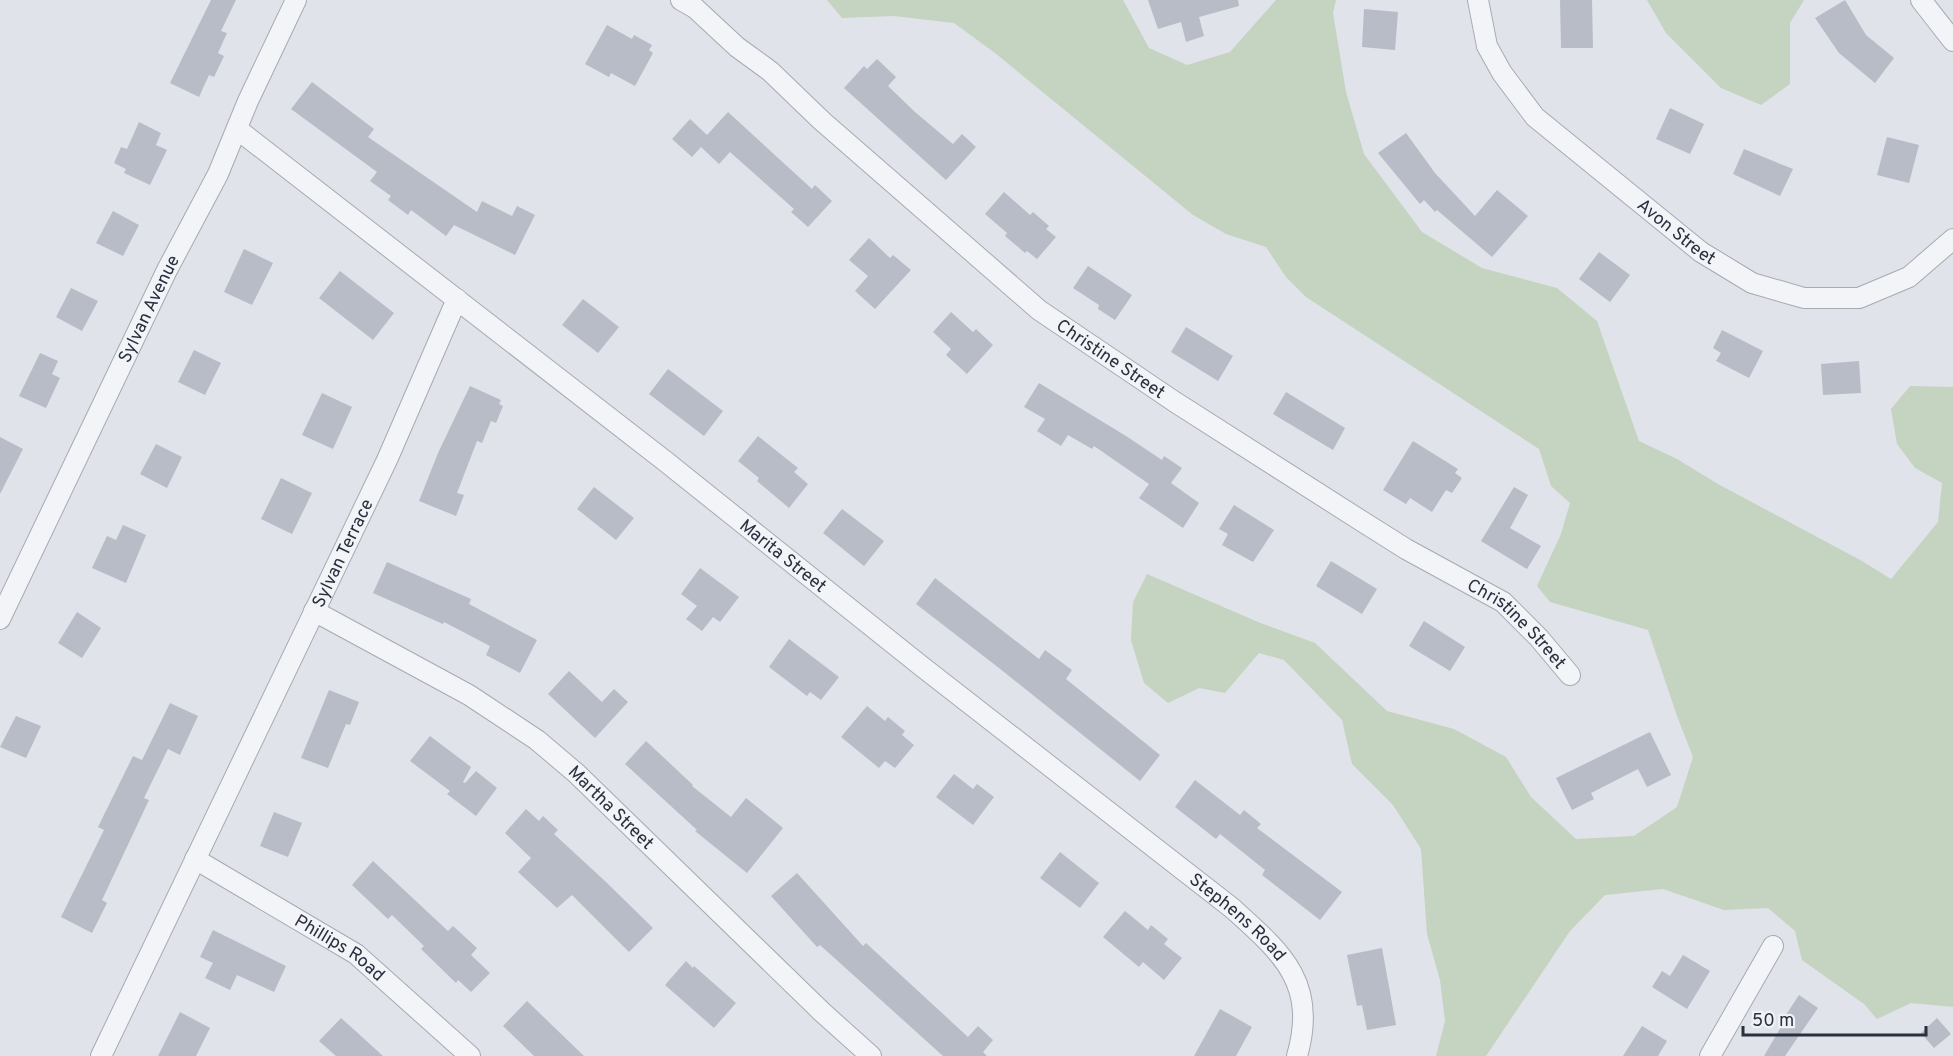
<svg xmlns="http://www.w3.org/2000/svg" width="1953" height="1056" viewBox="0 0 1953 1056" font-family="Overpass,sans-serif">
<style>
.green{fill:#c5d3c1}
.building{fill:#b7bcc6}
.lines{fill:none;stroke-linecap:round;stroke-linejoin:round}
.minor-casing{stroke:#a5aab3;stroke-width:22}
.minor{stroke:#f3f4f7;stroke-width:20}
.labels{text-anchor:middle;stroke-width:6;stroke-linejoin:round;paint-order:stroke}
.street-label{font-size:18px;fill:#293140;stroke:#f0f2f6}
</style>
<rect width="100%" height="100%" fill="#e0e3e9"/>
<path class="green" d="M 827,0 L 1123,0 L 1149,48 L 1187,65 L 1230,52 L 1276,0 L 1336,0 L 1333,13 L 1346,92 L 1364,154 L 1422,232 L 1482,268 L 1557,288 L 1597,321 L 1639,441 L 1677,459 L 1718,484 L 1862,561 L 1891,579 L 1938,522 L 1942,483 L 1915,468 L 1897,444 L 1891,409 L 1910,386 L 1953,387 L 1953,1007 L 1911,1003 L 1877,1019 L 1864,1004 L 1802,960 L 1795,931 L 1768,908 L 1724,910 L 1663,889 L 1605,895 L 1570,931 L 1486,1056 L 1436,1056 L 1445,1021 L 1440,980 L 1427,934 L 1421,849 L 1393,805 L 1352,764 L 1342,720 L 1284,660 L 1259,653 L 1225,693 L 1199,688 L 1168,703 L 1144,683 L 1131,640 L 1133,602 L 1147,574 L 1258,622 L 1315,643 L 1387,711 L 1454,729 L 1506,757 L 1531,797 L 1576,839 L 1634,836 L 1677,807 L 1693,757 L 1677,716 L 1648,630 L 1550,602 L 1537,586 L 1561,534 L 1570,503 L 1551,486 L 1539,449 L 1306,297 L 1286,277 L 1266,247 L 1226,234 L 1193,215 L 995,53 L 954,23 L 894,16 L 842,18 Z
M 1647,0 L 1804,0 L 1790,23 L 1790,84 L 1761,105 L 1721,88 L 1666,33 Z"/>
<path class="building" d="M 211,0 L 236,0 L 221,31 L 227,33 L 218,53 L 224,56 L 214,77 L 209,75 L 199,97 L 170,83 Z
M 1148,0 L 1238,0 L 1239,6 L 1199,17 L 1204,36 L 1186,42 L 1181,22 L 1158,29 Z
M 1560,0 L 1592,0 L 1593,48 L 1561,48 Z
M 1845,0 L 1866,35 L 1894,58 L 1875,83 L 1839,53 L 1815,18 Z
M 1364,9 L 1398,12 L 1395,50 L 1362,47 Z
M 607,25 L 632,39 L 634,35 L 652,45 L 649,50 L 653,53 L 635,86 L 611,73 L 609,77 L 585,64 Z
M 877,59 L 896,77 L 888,86 L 915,112 L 953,144 L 962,134 L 976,147 L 946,180 L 844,88 L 864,66 L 867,69 Z
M 312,82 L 374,129 L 368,137 L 477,212 L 482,201 L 512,216 L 517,206 L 535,215 L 515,255 L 454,225 L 446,236 L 411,210 L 408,215 L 388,200 L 391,196 L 370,181 L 377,172 L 291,109 Z
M 1670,108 L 1704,124 L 1690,154 L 1656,139 Z
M 728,112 L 812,189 L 815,185 L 832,201 L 808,227 L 791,212 L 794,209 L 730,152 L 719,164 L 701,147 L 692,157 L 672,139 L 690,119 L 707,135 Z
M 139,122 L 161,133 L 156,145 L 167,150 L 150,185 L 124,173 L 126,169 L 114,163 L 121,147 L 127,149 Z
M 1406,133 L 1435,173 L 1475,216 L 1497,190 L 1528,216 L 1492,257 L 1437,210 L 1435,212 L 1424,200 L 1420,204 L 1378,153 Z
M 1887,137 L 1919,145 L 1909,183 L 1877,175 Z
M 1744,149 L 1793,169 L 1780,196 L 1733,174 Z
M 1004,192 L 1030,215 L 1033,212 L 1049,226 L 1046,229 L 1056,237 L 1037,259 L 1027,251 L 1025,253 L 1005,236 L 1007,233 L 985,214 Z
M 113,211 L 139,225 L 123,256 L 96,243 Z
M 869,238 L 890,258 L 893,255 L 911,270 L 875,309 L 855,291 L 868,276 L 849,260 Z
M 244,249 L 273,263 L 252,305 L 224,292 Z
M 1599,252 L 1630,275 L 1610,302 L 1579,279 Z
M 1088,266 L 1132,295 L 1115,320 L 1098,309 L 1099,305 L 1073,288 Z
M 340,271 L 394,313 L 373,340 L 319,298 Z
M 71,288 L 98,301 L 82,331 L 56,317 Z
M 583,299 L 619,327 L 598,353 L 562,325 Z
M 951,312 L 973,332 L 976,329 L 993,345 L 967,374 L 946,355 L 951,349 L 933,332 Z
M 1186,327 L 1233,356 L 1218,381 L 1171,352 Z
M 1722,330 L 1763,351 L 1749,378 L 1716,361 L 1721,353 L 1713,348 Z
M 194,350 L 221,363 L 205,395 L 178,382 Z
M 40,353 L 58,361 L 52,374 L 60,378 L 46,408 L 19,396 Z
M 1859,361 L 1861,393 L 1823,395 L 1821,364 Z
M 668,369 L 723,411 L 704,436 L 649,394 Z
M 1039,383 L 1126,436 L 1162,460 L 1164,456 L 1182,468 L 1171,483 L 1199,503 L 1183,528 L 1139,498 L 1149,484 L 1094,446 L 1092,449 L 1068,435 L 1061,446 L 1037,431 L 1045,419 L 1024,407 Z
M 470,386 L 501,400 L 499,404 L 503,406 L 496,423 L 491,421 L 482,443 L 477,441 L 457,493 L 464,495 L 456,516 L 419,501 L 438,453 Z
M 1286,392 L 1345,428 L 1333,450 L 1273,414 Z
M 322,393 L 352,407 L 333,449 L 302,435 Z
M 758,436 L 798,468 L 794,472 L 808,484 L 789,508 L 757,481 L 759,478 L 738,461 Z
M 0,437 L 23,449 L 0,494 Z
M 1413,441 L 1458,469 L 1455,473 L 1462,478 L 1452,493 L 1446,490 L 1432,512 L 1410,498 L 1406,504 L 1383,490 Z
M 156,444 L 182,457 L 167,488 L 140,474 Z
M 281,478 L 312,493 L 292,534 L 261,519 Z
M 594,487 L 634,518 L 616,540 L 577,509 Z
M 1514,487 L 1528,495 L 1510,528 L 1541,546 L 1527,569 L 1481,541 Z
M 1234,505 L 1274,530 L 1253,562 L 1222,545 L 1228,534 L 1219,529 Z
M 842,509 L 884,541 L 864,566 L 823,533 Z
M 123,525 L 146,535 L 126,583 L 92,568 L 107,536 L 116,540 Z
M 1331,561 L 1377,589 L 1362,614 L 1316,586 Z
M 387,562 L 471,599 L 469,604 L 537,640 L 520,673 L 486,655 L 490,646 L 444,622 L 443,624 L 373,593 Z
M 700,568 L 739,597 L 720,622 L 713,617 L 702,631 L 686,619 L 697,606 L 681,594 Z
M 935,578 L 1039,659 L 1045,650 L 1072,670 L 1066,679 L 1160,755 L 1140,781 L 999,668 L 916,604 Z
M 77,612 L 101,628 L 82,658 L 58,643 Z
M 1424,621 L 1465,647 L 1450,671 L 1409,646 Z
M 789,639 L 839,677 L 821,700 L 810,692 L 807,696 L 769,667 Z
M 569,671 L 602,702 L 614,689 L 628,702 L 595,738 L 548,694 Z
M 329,690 L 359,702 L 350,725 L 346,724 L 328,768 L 301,758 Z
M 170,703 L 198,716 L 180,755 L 168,749 L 144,798 L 149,800 L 102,900 L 107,903 L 92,933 L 61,917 L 104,830 L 98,827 L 133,756 L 142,760 Z
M 867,706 L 885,721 L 888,717 L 905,731 L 902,735 L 914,745 L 895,768 L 885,761 L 879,768 L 841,737 Z
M 16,716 L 41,726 L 26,758 L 0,747 Z
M 1650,732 L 1671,775 L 1647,787 L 1638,769 L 1591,793 L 1594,799 L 1572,810 L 1556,778 Z
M 430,736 L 471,767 L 463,782 L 465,783 L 476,771 L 497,788 L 476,816 L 447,794 L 450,791 L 410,761 Z
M 646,741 L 693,785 L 692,786 L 731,817 L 746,798 L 783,828 L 747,873 L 695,831 L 697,830 L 625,764 Z
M 954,774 L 973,789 L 977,784 L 994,797 L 973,825 L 936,797 Z
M 1195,780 L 1240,815 L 1244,810 L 1261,824 L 1257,828 L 1342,892 L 1320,920 L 1262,875 L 1265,870 L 1220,834 L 1216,839 L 1175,807 Z
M 526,809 L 539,821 L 543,816 L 558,830 L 554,834 L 606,882 L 653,928 L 629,952 L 572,895 L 557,908 L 518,872 L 531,858 L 505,833 Z
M 274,812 L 302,823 L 288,857 L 260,846 Z
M 1060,852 L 1099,883 L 1080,908 L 1040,878 Z
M 373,861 L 448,931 L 453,926 L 477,948 L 471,955 L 490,973 L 471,992 L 458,980 L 456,983 L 421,949 L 424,946 L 392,915 L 388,919 L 352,885 Z
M 797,873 L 863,946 L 866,943 L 968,1037 L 978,1026 L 993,1040 L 983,1052 L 987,1056 L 943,1056 L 820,945 L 817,947 L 771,896 Z
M 1125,911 L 1148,930 L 1151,925 L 1168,939 L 1164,944 L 1182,958 L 1164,980 L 1143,962 L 1139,967 L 1103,937 Z
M 213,930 L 286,966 L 274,992 L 237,975 L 230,990 L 205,978 L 213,963 L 200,957 Z
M 1382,948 L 1396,1025 L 1367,1030 L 1362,1005 L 1357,1006 L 1347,955 Z
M 1683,955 L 1710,971 L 1687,1009 L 1652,987 L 1662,971 L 1670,976 Z
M 686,961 L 693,968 L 694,966 L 736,1003 L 714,1028 L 665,985 Z
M 1799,995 L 1818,1008 L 1785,1056 L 1764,1056 L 1782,1025 L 1780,1024 Z
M 527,1001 L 584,1056 L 534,1056 L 503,1026 Z
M 1220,1009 L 1252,1027 L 1236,1056 L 1194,1056 Z
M 180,1012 L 210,1028 L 196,1056 L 158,1056 Z
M 341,1018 L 361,1036 L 383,1056 L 336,1056 L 319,1041 Z
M 1937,1018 L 1951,1034 L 1934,1048 L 1921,1033 Z
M 1642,1026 L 1667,1041 L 1658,1056 L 1623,1056 Z"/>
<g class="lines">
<g class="minor-casing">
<g id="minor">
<path id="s1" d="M 681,0 L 695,8 L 737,47 L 770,71 L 822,121 L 1039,310 L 1175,402 L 1360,520 L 1406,549 L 1503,602 L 1539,638 L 1570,675"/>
<path id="s2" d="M 1478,0 L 1487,46 L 1502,73 L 1535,117 L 1701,252 L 1752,283 L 1804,298 L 1859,298 L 1909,277 L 1953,239"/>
<path d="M 1921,0 L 1953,41"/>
<path id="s3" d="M 237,129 L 665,461 L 920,665 L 1232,908 C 1282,953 1318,983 1297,1056"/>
<path id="s4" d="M 314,611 L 469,695 L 537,740 L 576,773 L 822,1012 L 871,1056"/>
<path id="s5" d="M 0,619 L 167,270 L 218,174 L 248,101 L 296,0"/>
<path id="s6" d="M 195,859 L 356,954 L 470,1056"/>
<path id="s7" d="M 101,1056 L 387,460 L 457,299"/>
<path d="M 1710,1056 L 1773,946"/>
</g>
</g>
<use href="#minor" class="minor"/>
</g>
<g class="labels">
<g class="street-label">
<text dy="6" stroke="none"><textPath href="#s2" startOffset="315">Avon Street</textPath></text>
<text dy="6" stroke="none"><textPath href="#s5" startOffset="344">Sylvan Avenue</textPath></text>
<text dy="6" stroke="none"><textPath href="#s1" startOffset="561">Christine Street</textPath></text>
<text dy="6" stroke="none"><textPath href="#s7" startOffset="558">Sylvan Terrace</textPath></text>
<text dy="6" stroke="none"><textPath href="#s3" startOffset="693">Marita Street</textPath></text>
<text dy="6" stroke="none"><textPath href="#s1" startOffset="1047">Christine Street</textPath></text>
<text dy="6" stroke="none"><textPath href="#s4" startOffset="358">Martha Street</textPath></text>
<text dy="6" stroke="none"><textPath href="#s3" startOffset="1274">Stephens Road</textPath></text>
<text dy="6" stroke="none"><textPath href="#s6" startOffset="170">Phillips Road</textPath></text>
</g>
</g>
<path d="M1743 1026v9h183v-9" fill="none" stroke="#293140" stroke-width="3"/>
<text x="1752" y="1026" font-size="18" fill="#293140" stroke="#f0f2f6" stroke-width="4.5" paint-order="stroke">50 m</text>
</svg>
